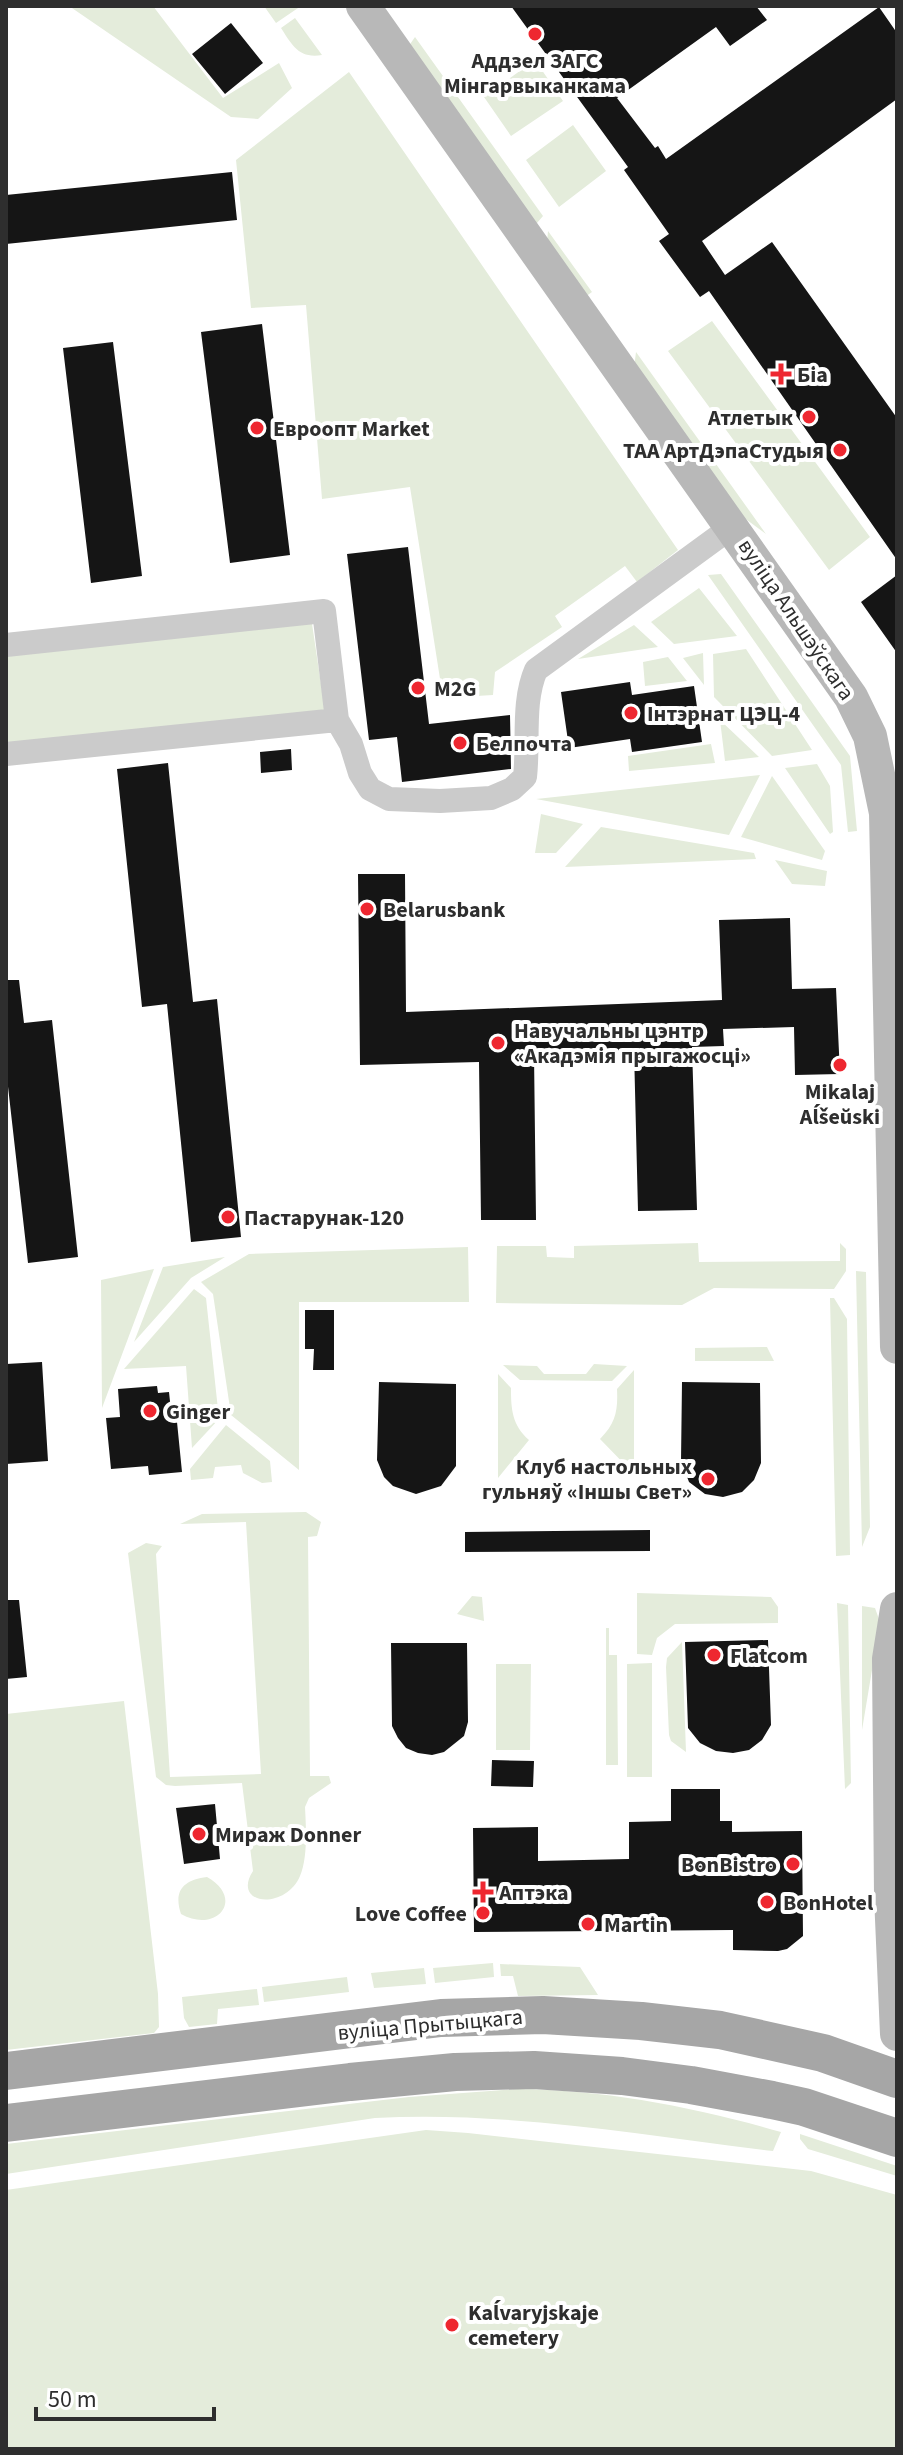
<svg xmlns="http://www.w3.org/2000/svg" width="903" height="2455" viewBox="0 0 903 2455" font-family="'Source Sans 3',sans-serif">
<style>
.green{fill:#e4ecdb}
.building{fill:#151515}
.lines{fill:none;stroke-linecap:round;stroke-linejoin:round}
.minor{stroke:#cbcbcb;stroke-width:24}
.secondary{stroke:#b8b8b8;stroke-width:34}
.primary{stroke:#a6a6a6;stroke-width:38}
.poi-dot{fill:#ee2730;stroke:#fff;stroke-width:3}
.labels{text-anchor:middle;stroke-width:8;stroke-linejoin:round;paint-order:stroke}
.poi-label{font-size:22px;font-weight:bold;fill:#2e2e2e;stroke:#fff;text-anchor:start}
.street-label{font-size:22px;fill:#2e2e2e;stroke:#fff}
</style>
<rect width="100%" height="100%" fill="#fff"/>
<path class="green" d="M 69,6 L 153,6 L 223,98 L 279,63 L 292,88 L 258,119 L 231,117 Z
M 264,6 L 301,6 L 276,23 Z
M 295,18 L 322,55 C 299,59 292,45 281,28 Z
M 415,37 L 543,216 L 537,223 L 531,221 L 406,50 Z
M 535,60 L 563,101 L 511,136 L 484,97 Z
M 349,72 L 678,550 L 637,582 L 625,566 L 555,616 L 562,627 L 495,672 L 493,695 L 443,698 L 410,487 L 322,499 L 306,305 L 251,308 L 236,160 Z
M 573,125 L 606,171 L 559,207 L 526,160 Z
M 548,231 L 592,292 L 585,297 L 547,242 Z
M 712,321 L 870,537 L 829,570 L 668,351 Z
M 636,352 L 766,534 L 732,509 L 634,368 Z
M 721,574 L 850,756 L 857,831 L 848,832 L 841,765 L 708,575 Z
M 699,588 L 737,636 L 674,644 L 651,622 Z
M 311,617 L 325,711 L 6,746 L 6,652 Z
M 634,625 L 658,647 L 578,659 Z
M 746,649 L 812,750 L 772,756 L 714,697 L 713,654 Z
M 703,653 L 704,685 L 683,658 Z
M 668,657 L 687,681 L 645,686 L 643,662 Z
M 720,720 L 759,757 L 725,761 Z
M 711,744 L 715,763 L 629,771 L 628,756 Z
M 817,764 L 830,786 L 833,832 L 830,834 L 785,768 Z
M 760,775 L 729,835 L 536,799 Z
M 772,776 L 825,851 L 822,860 L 741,837 Z
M 541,814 L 583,824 L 556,853 L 535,853 Z
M 601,827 L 754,853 L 756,859 L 565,867 Z
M 775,860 L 827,871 L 825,886 L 792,884 Z
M 698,1243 L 699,1262 L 840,1261 L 840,1243 L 846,1249 L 846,1271 L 834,1289 L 714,1288 L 682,1305 L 496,1303 L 497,1246 L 546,1246 L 547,1257 L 574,1258 L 574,1246 Z
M 468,1247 L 469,1302 L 299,1302 L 299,1470 L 231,1415 L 213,1294 L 201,1282 L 249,1254 Z
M 225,1257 L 191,1278 L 134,1342 L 163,1267 Z
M 154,1269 L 102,1408 L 101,1280 Z
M 856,1271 L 866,1272 L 870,1527 L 862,1547 Z
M 194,1289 L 206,1298 L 219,1419 L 192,1448 L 186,1366 L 124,1369 Z
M 830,1298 L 834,1298 L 847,1319 L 850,1555 L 836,1556 Z
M 767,1347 L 774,1361 L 695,1361 L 695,1348 Z
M 594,1364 L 627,1366 L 612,1381 L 520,1380 L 503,1365 L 537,1366 L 544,1374 L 586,1374 Z
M 634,1370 L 634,1474 L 600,1439 C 616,1423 618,1410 617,1389 Z
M 498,1374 L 511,1388 C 511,1409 512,1425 529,1440 L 498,1478 Z
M 226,1425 L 270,1461 L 272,1482 L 262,1483 L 243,1473 L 241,1465 L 215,1467 L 213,1478 L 191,1480 L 190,1469 Z
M 306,1512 L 321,1522 L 317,1536 L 308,1537 L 310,1776 L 329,1776 L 331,1783 L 309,1798 L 305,1807 C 306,1827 308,1857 300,1876 C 285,1911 231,1905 253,1871 L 242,1783 L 175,1786 L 166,1785 L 156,1777 L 128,1553 L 146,1543 L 162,1546 L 156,1554 L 170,1777 L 261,1774 L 246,1522 L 180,1524 L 202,1514 Z
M 637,1593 L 771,1597 L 778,1607 L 778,1623 L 675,1624 L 657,1638 L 652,1655 L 637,1654 Z
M 472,1596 L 482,1597 L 484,1621 L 457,1614 Z
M 837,1603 L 848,1605 L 851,1783 L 845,1789 Z
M 862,1606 L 875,1608 L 880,1622 L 862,1730 Z
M 606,1628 L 609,1628 L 609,1655 L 617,1655 L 618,1765 L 606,1765 Z
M 682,1642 L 686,1752 L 671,1741 L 669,1735 L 666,1667 L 667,1658 Z
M 652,1663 L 652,1777 L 627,1777 L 627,1664 Z
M 496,1664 L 531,1664 L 530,1750 L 496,1750 Z
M 124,1701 L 158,1994 L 159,2027 L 154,2033 L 6,2050 L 6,1714 Z
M 207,1877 C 246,1899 216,1934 181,1914 C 173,1890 184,1880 207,1877 Z
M 493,1963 L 494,1977 L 435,1983 L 433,1968 Z
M 500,1964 L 580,1967 L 598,1995 L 518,1996 L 513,1976 L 501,1976 Z
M 424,1968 L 426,1984 L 374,1988 L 371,1973 Z
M 347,1977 L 349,1992 L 264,2002 L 262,1987 Z
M 257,1989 L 259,2005 L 218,2009 L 217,2024 L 189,2027 L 184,2018 L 182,1997 Z
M 517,2089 C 607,2090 694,2107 781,2132 L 773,2151 C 642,2135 508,2111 375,2118 L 6,2174 L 6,2144 L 409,2097 Z
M 426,2130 L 468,2133 L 811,2171 L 897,2195 L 897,2449 L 6,2449 L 6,2190 Z
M 800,2134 L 897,2166 L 897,2176 L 808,2149 L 800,2139 Z"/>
<path class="building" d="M 511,6 L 756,6 L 767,20 L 730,46 L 716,27 L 617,98 L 655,148 L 658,146 L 666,159 L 879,7 L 897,33 L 897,99 L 702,241 L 725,275 L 772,242 L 897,418 L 897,560 L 709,291 L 700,297 L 659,241 L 669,234 L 624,170 L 628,167 Z
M 231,23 L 263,63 L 225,94 L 192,54 Z
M 232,172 L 237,220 L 6,244 L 6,195 Z
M 262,324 L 290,555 L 230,563 L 201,332 Z
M 113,342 L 142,576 L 91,583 L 63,348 Z
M 408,547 L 429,724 L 510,715 L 511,769 L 402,782 L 397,737 L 369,740 L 347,554 Z
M 897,575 L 897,653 L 861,602 Z
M 630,682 L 632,695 L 694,686 L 702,742 L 632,752 L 630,739 L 569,748 L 561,692 Z
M 291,749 L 292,770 L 261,773 L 260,752 Z
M 168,763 L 193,1002 L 217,999 L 241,1237 L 191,1242 L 167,1004 L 142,1007 L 117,769 Z
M 358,874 L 405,874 L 406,1012 L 722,1000 L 719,920 L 790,918 L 792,989 L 836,988 L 840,1074 L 795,1075 L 794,1027 L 723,1029 L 724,1046 L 692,1047 L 697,1210 L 638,1211 L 634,1050 L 534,1054 L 536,1220 L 481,1220 L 479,1062 L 360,1065 Z
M 6,980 L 19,980 L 24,1023 L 52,1020 L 78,1257 L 28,1263 L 6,1069 Z
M 305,1310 L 334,1310 L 334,1370 L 313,1370 L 314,1349 L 305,1349 Z
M 42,1362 L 48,1461 L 6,1464 L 6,1364 Z
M 379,1382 L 456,1384 L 456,1466 L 441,1486 L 416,1494 L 393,1486 L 384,1477 L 377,1460 Z
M 682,1382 L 760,1383 L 761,1463 L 754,1480 L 742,1492 L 723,1497 L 705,1494 L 689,1482 L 681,1461 Z
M 157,1386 L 158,1393 L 169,1392 L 172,1420 L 177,1422 L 182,1472 L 149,1475 L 148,1466 L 111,1469 L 106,1418 L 120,1417 L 118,1389 Z
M 650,1530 L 650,1551 L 465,1552 L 465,1532 Z
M 6,1600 L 19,1600 L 27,1677 L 6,1679 Z
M 768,1640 L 771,1725 L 762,1740 L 749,1750 L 733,1753 L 716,1751 L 700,1743 L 688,1728 L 685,1642 Z
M 391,1643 L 467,1643 L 468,1722 L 464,1736 L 444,1752 L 432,1755 L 418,1753 L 406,1748 L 398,1738 L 392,1726 Z
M 492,1760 L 534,1761 L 533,1787 L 491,1786 Z
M 671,1789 L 720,1789 L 720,1821 L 732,1821 L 732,1832 L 802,1831 L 803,1936 L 787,1949 L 778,1951 L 733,1950 L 733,1930 L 474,1932 L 473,1828 L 538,1827 L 538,1861 L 629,1859 L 629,1822 L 671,1821 Z
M 215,1804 L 220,1859 L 184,1864 L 176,1808 Z"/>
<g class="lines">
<path class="minor" d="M 6,645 L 324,611 L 337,720 L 351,744 L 360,773 L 370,789 L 389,799 L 440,801 L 491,798 L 512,789 L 525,777 C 529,742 522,702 536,670 L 733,526
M 6,754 L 337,720"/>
<path class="secondary" d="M 363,6 L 851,697 L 870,736 L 886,813 L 897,1347
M 897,1609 L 889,1659 L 891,1896 L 897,2034"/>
<path class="primary" d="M 6,2071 L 441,2018 L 543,2015 L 641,2021 L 720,2030 L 823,2053 L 897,2079
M 6,2123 L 350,2082 L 455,2072 L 534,2070 L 622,2076 L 691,2085 L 772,2100 L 804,2107 L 897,2138"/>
</g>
<g class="poi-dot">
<circle cx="535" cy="34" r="8"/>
<path d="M777 362h8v8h8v8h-8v8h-8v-8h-8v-8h8z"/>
<circle cx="809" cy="417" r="8"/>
<circle cx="257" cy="428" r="8"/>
<circle cx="840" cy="450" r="8"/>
<circle cx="418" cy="688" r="8"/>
<circle cx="631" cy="713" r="8"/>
<circle cx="460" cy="743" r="8"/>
<circle cx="367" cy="909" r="8"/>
<circle cx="498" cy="1043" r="8"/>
<circle cx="840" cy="1065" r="8"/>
<circle cx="228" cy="1217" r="8"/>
<circle cx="150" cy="1411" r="8"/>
<circle cx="708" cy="1479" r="8"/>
<circle cx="714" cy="1655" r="8"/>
<circle cx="199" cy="1834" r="8"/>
<circle cx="793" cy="1864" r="8"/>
<path d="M479 1880h8v8h8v8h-8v8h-8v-8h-8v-8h8z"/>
<circle cx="767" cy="1902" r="8"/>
<circle cx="483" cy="1913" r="8"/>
<circle cx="588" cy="1924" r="8"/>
<circle cx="452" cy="2325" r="8"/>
</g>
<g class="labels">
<g class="poi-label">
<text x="535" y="68" text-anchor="middle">Аддзел ЗАГС<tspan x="535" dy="25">Мінгарвыканкама</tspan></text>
<text x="797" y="382">Біа</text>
<text x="793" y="425" text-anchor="end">Атлетык</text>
<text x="273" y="436">Евроопт Market</text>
<text x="824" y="458" text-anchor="end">ТАА АртДэпаСтудыя</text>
<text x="434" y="696">M2G</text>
<text x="647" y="721">Інтэрнат ЦЭЦ-4</text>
<text x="476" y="751">Белпочта</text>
<text x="383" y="917">Belarusbank</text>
<text x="514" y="1038">Навучальны цэнтр<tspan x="514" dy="25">«Акадэмія прыгажосці»</tspan></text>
<text x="840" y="1099" text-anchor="middle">Mikalaj<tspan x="840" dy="25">Aĺšeŭski</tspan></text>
<text x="244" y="1225">Пастарунак-120</text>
<text x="166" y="1419">Ginger</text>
<text x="692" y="1474" text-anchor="end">Клуб настольных<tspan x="692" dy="25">гульняў «Іншы Свет»</tspan></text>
<text x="730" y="1663">Flatcom</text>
<text x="215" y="1842">Мираж Donner</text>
<text x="777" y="1872" text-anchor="end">BonBistro</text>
<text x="499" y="1900">Аптэка</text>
<text x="783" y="1910">BonHotel</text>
<text x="467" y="1921" text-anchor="end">Love Coffee</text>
<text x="604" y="1932">Martin</text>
<text x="468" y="2320">Kaĺvaryjskaje<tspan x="468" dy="25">cemetery</tspan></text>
</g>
<g class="street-label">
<text transform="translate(797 619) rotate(56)" y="8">вуліца Альшэўскага</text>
<text transform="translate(430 2024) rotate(-5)" y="8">вуліца Прытыцкага</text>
</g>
</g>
<rect width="903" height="2455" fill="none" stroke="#2e2e2e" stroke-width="16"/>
<path d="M36 2407v12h178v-12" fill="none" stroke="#2e2e2e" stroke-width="4"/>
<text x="48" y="2407" font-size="24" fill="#2e2e2e" stroke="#ffffff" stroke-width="6" paint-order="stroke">50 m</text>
</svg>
